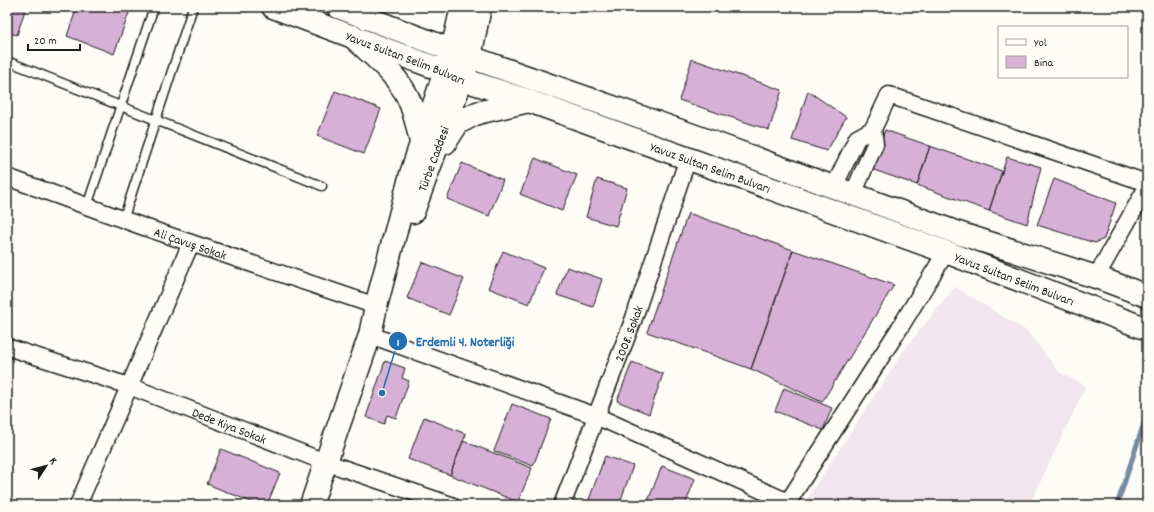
<svg xmlns="http://www.w3.org/2000/svg" width="1154" height="512" viewBox="0 0 1154 512" font-family="Dekko,sans-serif">
<style>
.built{fill:#f2e5ed}
.lines{fill:none;stroke-linecap:round;stroke-linejoin:round}
.stream{stroke:#748ba0;stroke-width:5}
.building{fill:#d7b0d7;stroke:#1c1c1c}
.lane-casing{stroke:#1c1c1c;stroke-width:11}
.street-casing{stroke:#1c1c1c;stroke-width:19}
.secondary-casing{stroke:#1c1c1c;stroke-width:25}
.primary-casing{stroke:#1c1c1c;stroke-width:25}
.lane{stroke:#fdfcf7;stroke-width:8}
.street{stroke:#fdfcf7;stroke-width:16}
.secondary{stroke:#fdfcf7;stroke-width:22}
.primary{stroke:#fdfcf7;stroke-width:22}
.labels{text-anchor:middle;stroke-width:4;stroke-linejoin:round;paint-order:stroke}
.street-label{font-size:13px;fill:#1c1c1c;stroke:#fdfcf7}
.leader{fill:none;stroke:#1f6fb2;stroke-width:1.5}
.callout-dot{fill:#1f6fb2;stroke:#fdfcf7;stroke-width:1.5}
.mark-label{font-size:12px;text-anchor:middle;font-weight:bold;fill:#fff}
.callout-label{font-size:14px;text-anchor:middle;font-weight:bold;fill:#1f6fb2;stroke:#fdfcf7;stroke-width:4;stroke-linejoin:round;paint-order:stroke}
</style>
<rect width="100%" height="100%" fill="#fdfcf7"/>
<filter id="ink" filterUnits="userSpaceOnUse"><feTurbulence type="fractalNoise" baseFrequency=".025" numOctaves="2"/><feDisplacementMap in="SourceGraphic" scale="8" xChannelSelector="R" yChannelSelector="G"/><feConvolveMatrix kernelMatrix="1 2 1 2 8 2 1 2 1" color-interpolation-filters="sRGB"/></filter>
<g filter="url(#ink)">
<path class="built" d="M 955,287 L 1028,332 L 1059,372 L 1086,386 L 1029,505 L 803,505 L 905,349 Z"/>
<g class="lines">
<path class="stream" d="M 1117,505 L 1147,414"/>
</g>
<path class="building" d="M 7,7 L 26,7 L 17,35 L 7,32 Z
M 77,7 L 121,7 L 130,10 L 114,54 L 67,36 Z
M 692,59 L 782,90 L 769,130 L 679,100 Z
M 335,91 L 381,109 L 364,154 L 317,136 Z
M 808,91 L 846,117 L 827,151 L 792,140 Z
M 885,130 L 930,146 L 917,185 L 871,169 Z
M 930,146 L 1002,171 L 989,211 L 917,185 Z
M 1007,157 L 1041,167 L 1027,224 L 989,211 Z
M 535,158 L 577,175 L 562,211 L 520,194 Z
M 462,163 L 503,180 L 489,216 L 447,199 Z
M 597,179 L 627,188 L 616,226 L 586,217 Z
M 1054,179 L 1116,203 L 1104,239 L 1095,243 L 1037,225 Z
M 688,213 L 793,250 L 751,369 L 647,332 Z
M 793,250 L 894,285 L 822,402 L 751,369 Z
M 503,251 L 544,268 L 529,304 L 488,288 Z
M 422,262 L 464,279 L 449,315 L 407,298 Z
M 567,267 L 602,279 L 593,307 L 557,295 Z
M 385,361 L 405,368 L 402,378 L 409,381 L 396,418 L 387,415 L 384,424 L 366,417 Z
M 632,362 L 663,374 L 649,414 L 617,401 Z
M 784,388 L 832,408 L 823,430 L 775,411 Z
M 512,404 L 551,419 L 533,466 L 494,451 Z
M 424,417 L 466,434 L 450,475 L 408,459 Z
M 463,441 L 532,468 L 518,502 L 450,475 Z
M 221,449 L 280,473 L 267,505 L 259,505 L 207,484 Z
M 605,456 L 633,466 L 619,505 L 587,505 Z
M 662,466 L 695,479 L 685,505 L 659,505 L 648,501 Z"/>
<g class="lines">
<g class="lane-casing">
<path id="lane" d="M 7,61 L 322,186
M 87,206 L 154,7
M 123,220 L 193,7"/>
</g>
<g class="street-casing">
<g id="street">
<path id="s1" d="M 7,177 L 144,227 L 376,306"/>
<path d="M 834,187 L 857,138 L 873,129"/>
<path d="M 853,194 L 875,144 L 873,129 L 889,95 L 1147,183"/>
<path d="M 1096,277 L 1147,187"/>
<path d="M 370,335 L 596,416 L 788,502"/>
<path id="s2" d="M 7,347 L 129,386 L 325,462 L 451,505"/>
<path d="M 78,505 L 191,243"/>
<path id="s3" d="M 562,505 L 634,318 L 688,158"/>
<path d="M 786,505 L 899,329 L 946,252"/>
</g>
</g>
<g class="secondary-casing">
<g id="secondary">
<path d="M 352,36 C 370,53 392,70 405,92 C 414,107 417,126 421,142"/>
<path d="M 445,143 L 458,123 L 477,113 L 529,101"/>
<path id="s4" d="M 413,212 L 470,57 L 480,7"/>
<path d="M 311,505 L 370,335 L 376,306 L 411,174 L 452,50 L 462,7"/>
</g>
</g>
<g class="primary-casing">
<g id="primary">
<path id="s5" d="M 273,7 L 444,71 L 462,79 L 529,101 L 946,252 L 1147,329"/>
<path d="M 338,7 L 470,57 L 695,136 L 958,233 L 1096,277 L 1147,296"/>
</g>
</g>
<use href="#lane" class="lane"/>
<use href="#street" class="street"/>
<use href="#secondary" class="secondary"/>
<use href="#primary" class="primary"/>
</g>
</g>
<g class="labels">
<g class="street-label">
<text dy="5" stroke="none"><textPath href="#s5" startOffset="142">Yavuz Sultan Selim Bulvarı</textPath></text>
<text dy="5" stroke="none"><textPath href="#s4" startOffset="57">Türbe Caddesi</textPath></text>
<text dy="5" stroke="none"><textPath href="#s5" startOffset="466">Yavuz Sultan Selim Bulvarı</textPath></text>
<text dy="5" stroke="none"><textPath href="#s1" startOffset="195">Ali Çavuş Sokak</textPath></text>
<text dy="5" stroke="none"><textPath href="#s5" startOffset="790">Yavuz Sultan Selim Bulvarı</textPath></text>
<text dy="5" stroke="none"><textPath href="#s3" startOffset="184">2008. Sokak</textPath></text>
<text dy="5" stroke="none"><textPath href="#s2" startOffset="236">Dede Kiya Sokak</textPath></text>
</g>
</g>
<path class="leader" d="M382 393L398 341"/>
<g class="callout-dot">
<circle cx="382" cy="393" r="4"/>
<circle cx="398" cy="341" r="10"/>
</g>
<g class="mark-label">
<text x="398" y="346">1</text>
</g>
<g class="callout-label">
<text x="465" y="346">Erdemli 4. Noterliği</text>
</g>
<rect width="1154" height="512" fill="none" stroke="#fdfcf7" stroke-width="24"/>
<rect x="12" y="12" width="1130" height="488" fill="none" stroke="#1c1c1c" stroke-width="1.5" filter="url(#ink)"/>
<rect x="998" y="26" width="130" height="52" fill="#fdfcf7" stroke="#a3a29f"/>
<rect x="1006" y="39" width="20" height="6" fill="#fdfcf7" stroke="#a3a29f"/>
<text x="1034" y="46" font-size="12" fill="#1c1c1c">Yol</text>
<rect x="1006" y="56" width="20" height="12" fill="#d7b0d7" stroke="#a3a29f"/>
<text x="1034" y="66" font-size="12" fill="#1c1c1c">Bina</text>
<g transform="translate(46 466) rotate(54)" stroke="#fdfcf7" stroke-width="3" paint-order="stroke">
<path d="M0-3L7 15L0 10L-7 15Z" fill="#1c1c1c"/>
<text y="-6" font-size="11" font-weight="bold" text-anchor="middle" fill="#1c1c1c">K</text>
</g>
<path d="M28 44v6h52v-6" fill="none" stroke="#1c1c1c" stroke-width="2"/>
<text x="34" y="44" font-size="12" fill="#1c1c1c" stroke="#fdfcf7" stroke-width="3" paint-order="stroke">20 m</text>
</svg>
